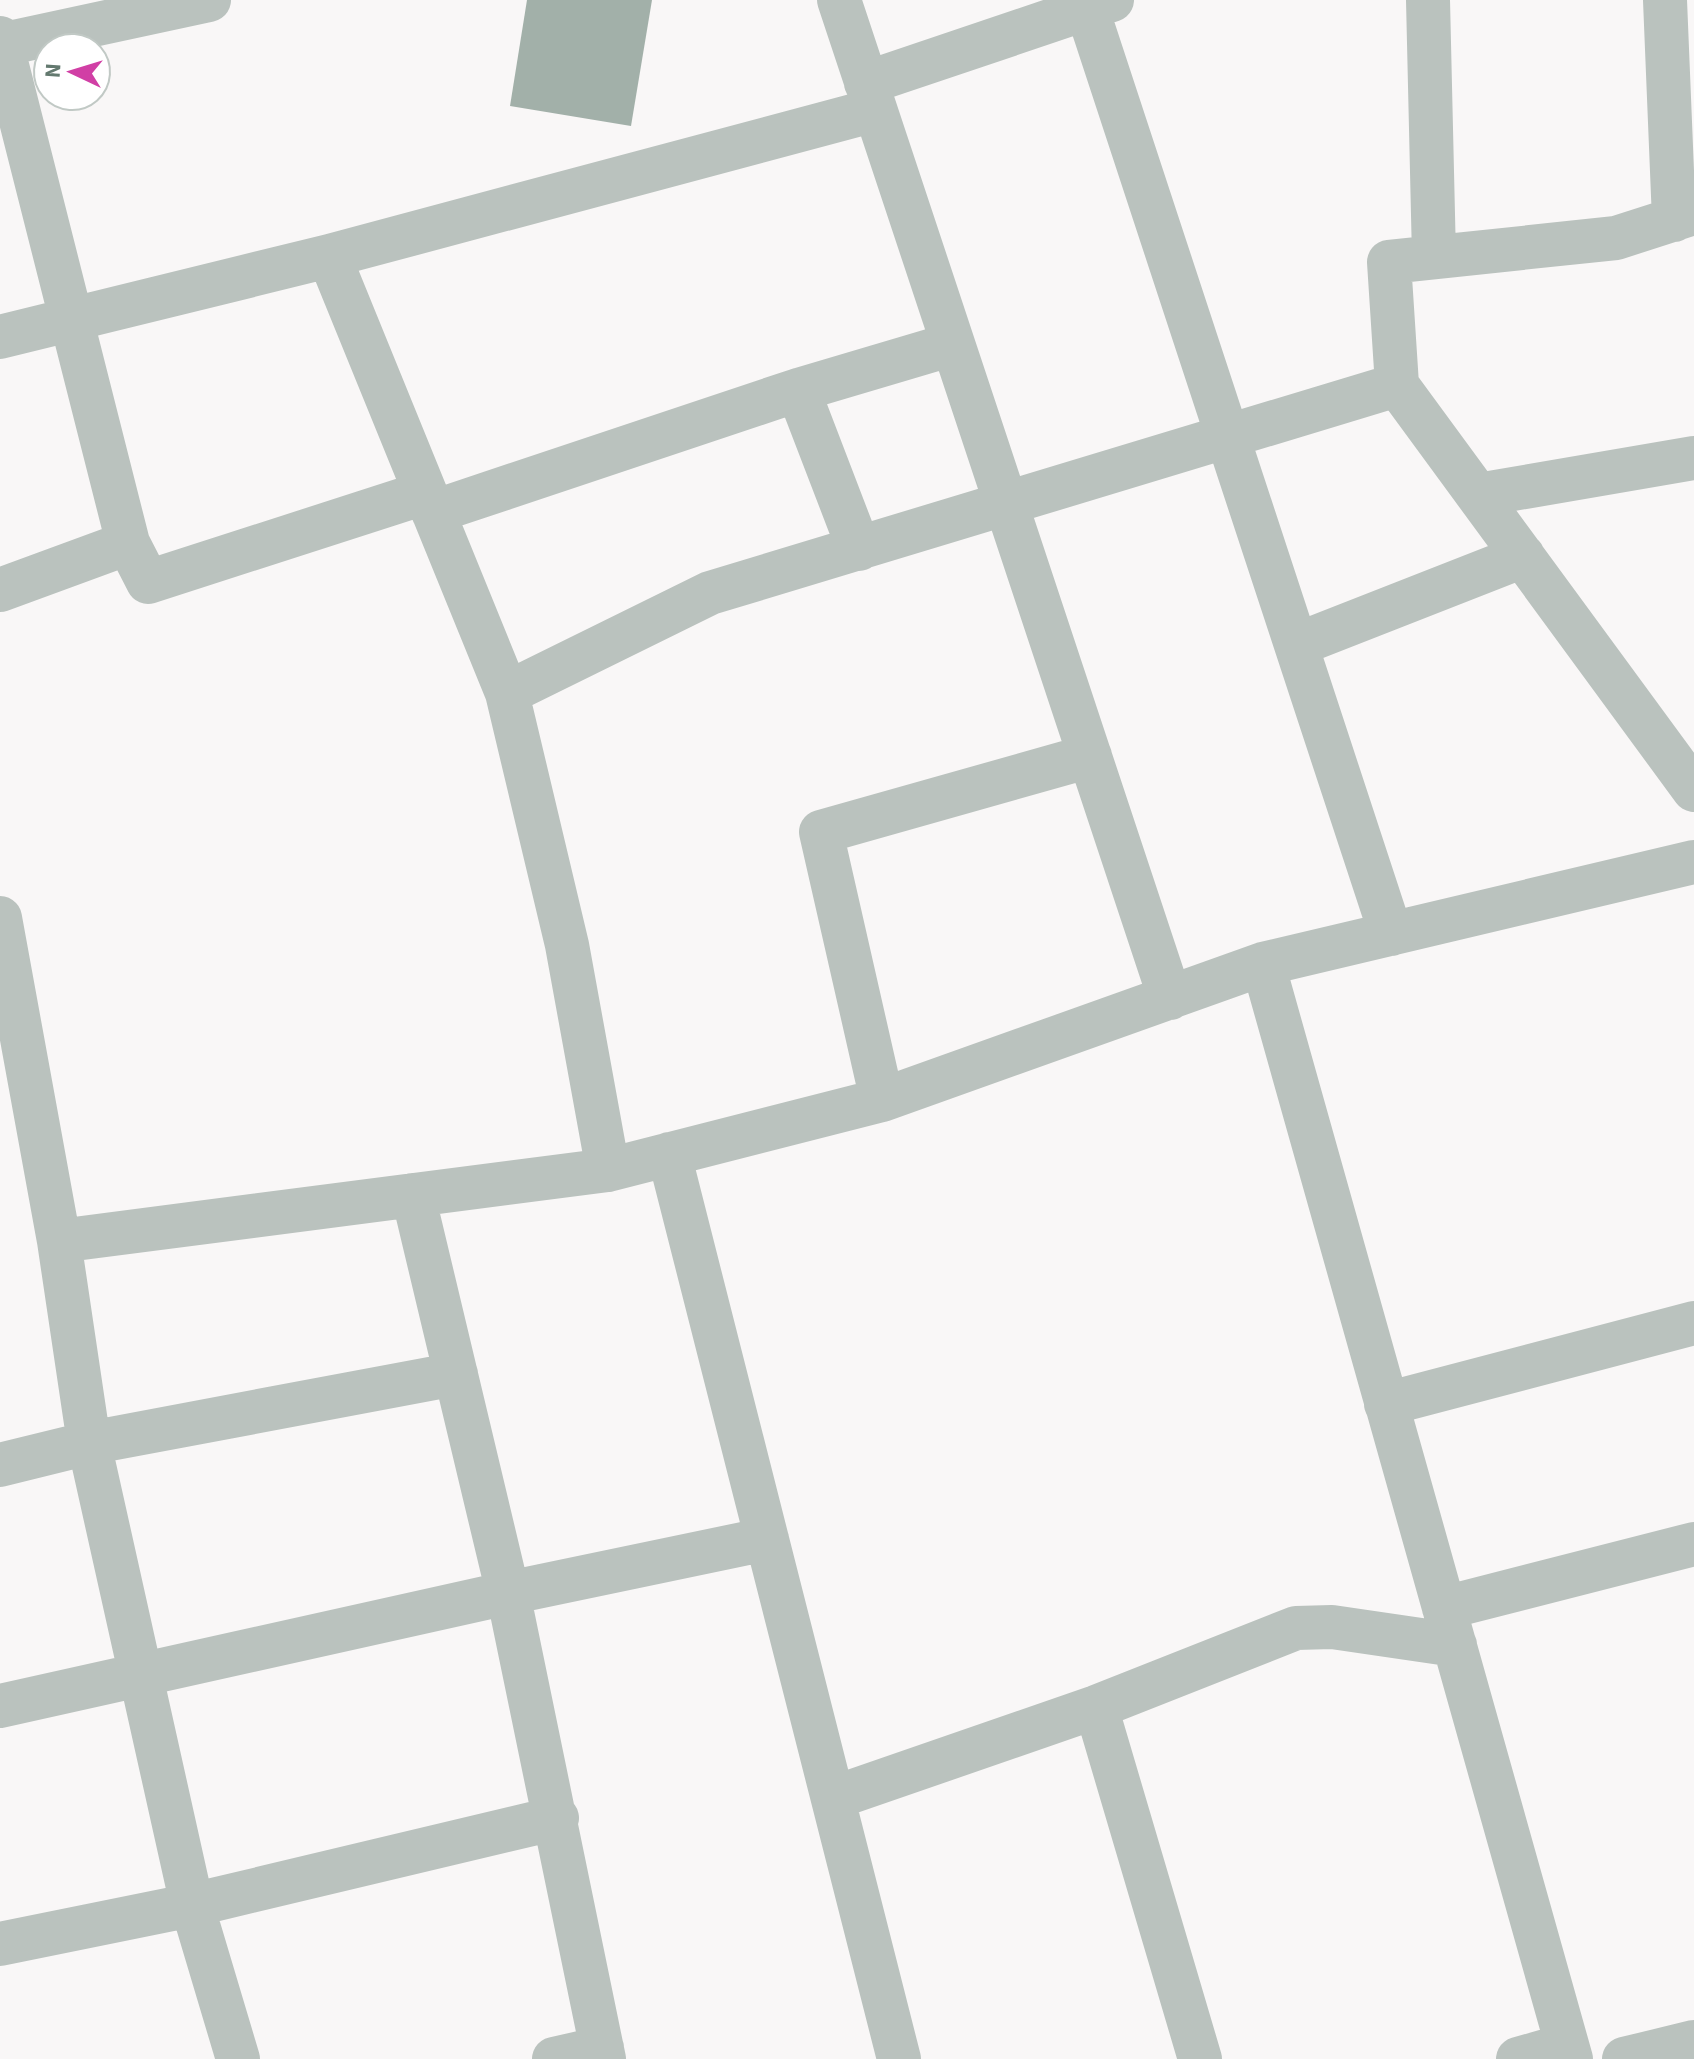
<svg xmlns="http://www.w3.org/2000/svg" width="1694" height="2059" viewBox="0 0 1694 2059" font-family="'Source Sans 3',sans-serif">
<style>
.building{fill:#a2b0a9}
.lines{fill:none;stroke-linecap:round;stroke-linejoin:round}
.minor{stroke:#bac2be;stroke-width:44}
</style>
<rect width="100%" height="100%" fill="#f9f7f7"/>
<path class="building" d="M 527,0 L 652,0 L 631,126 L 510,106 Z"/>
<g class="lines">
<path class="minor" d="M 839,0 L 1170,998
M 1428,0 L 1434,257
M 1665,0 L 1674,220
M 1087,9 L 1391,934
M 0,38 L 128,543 L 148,582 L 424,493
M 0,45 L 209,0
M 866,83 L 1112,0
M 1694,213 L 1616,238 L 1389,262 L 1397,385 L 1694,790
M 329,256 L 507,693 L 567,945 L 608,1170
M 0,337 L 329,256 L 875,110
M 798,390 L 859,549
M 1478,495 L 1694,458
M 433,512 L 798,390 L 953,344
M 0,590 L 128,543
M 1296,645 L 1523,556
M 507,693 L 710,593 L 1397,385
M 0,918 L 59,1241 L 89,1443 L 192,1905 L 238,2059
M 1263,964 L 1571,2059
M 882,1100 L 821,832 L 1090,756
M 669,1154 L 899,2059
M 413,1195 L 508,1593 L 604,2059
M 59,1241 L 608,1170 L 882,1100 L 1263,964 L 1694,862
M 1386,1404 L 1694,1323
M 0,1465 L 89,1443 L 456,1374
M 1444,1608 L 1694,1544
M 0,1706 L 508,1593 L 767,1539
M 1096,1707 L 1200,2059
M 833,1798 L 1096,1707 L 1296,1628 L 1332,1627 L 1455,1645
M 0,1944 L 192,1905 L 557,1818
M 554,2059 L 602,2048
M 1518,2059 L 1567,2045
M 1624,2059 L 1694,2042"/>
</g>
<g transform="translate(72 72) rotate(274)"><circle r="38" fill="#ffffff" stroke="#c1c9c5" stroke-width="2"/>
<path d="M0-6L14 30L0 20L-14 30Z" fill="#d13fa5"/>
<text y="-12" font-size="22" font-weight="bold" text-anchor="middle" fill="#63796f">N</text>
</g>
</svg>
